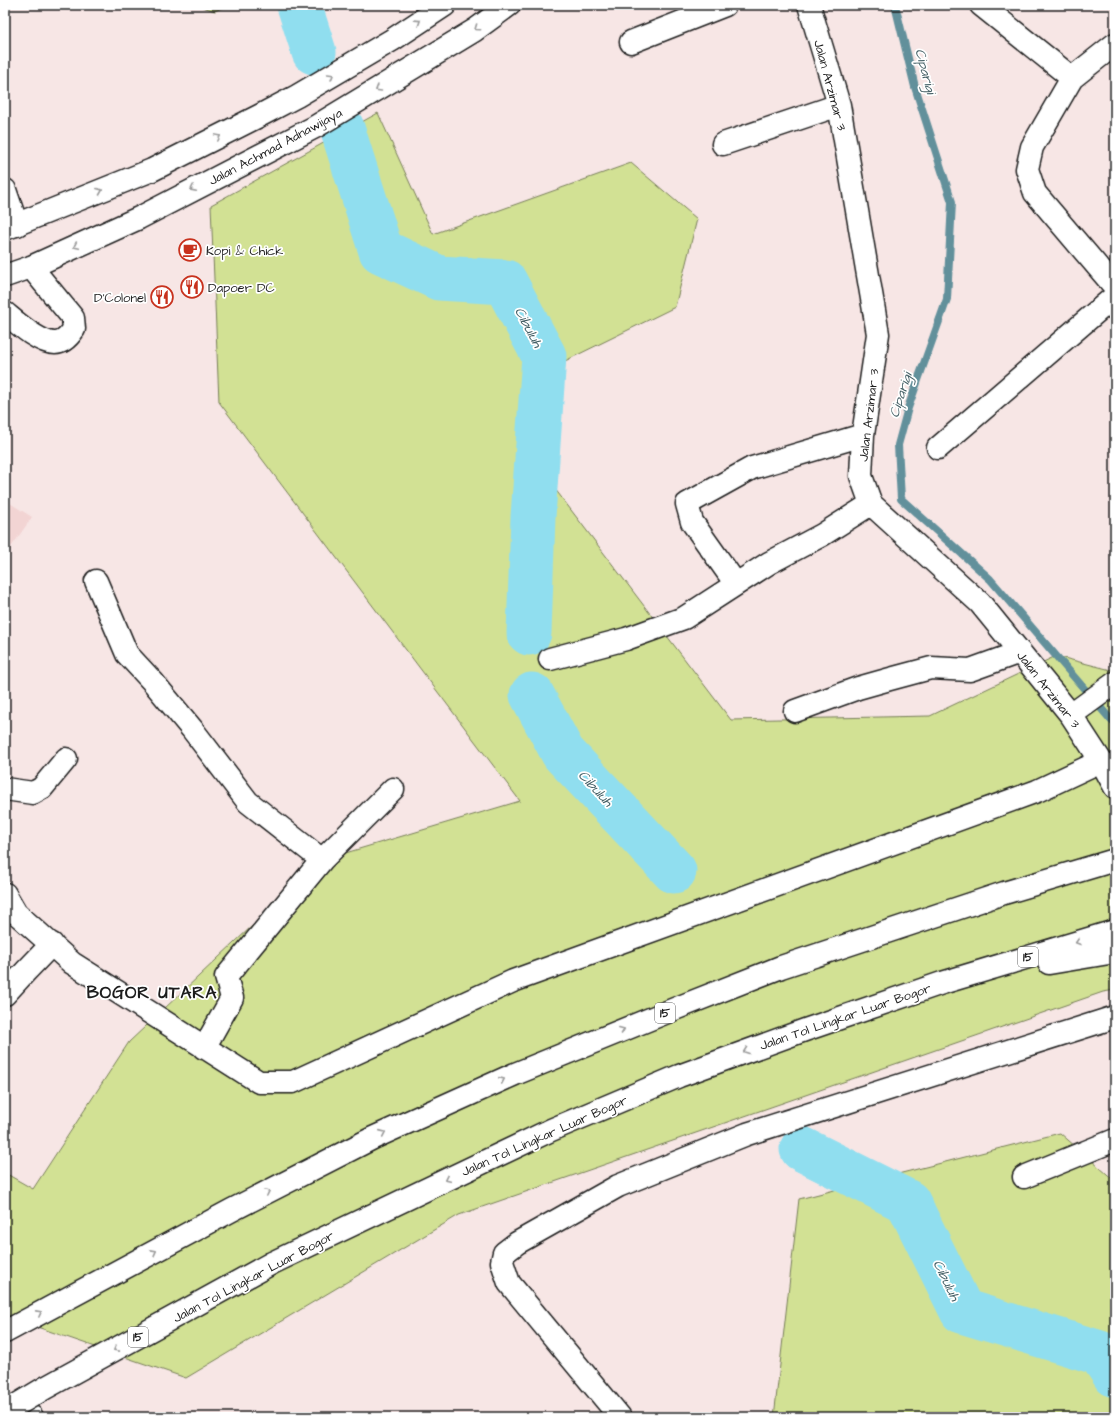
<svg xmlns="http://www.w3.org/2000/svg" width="1120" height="1422" viewBox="0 0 1120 1422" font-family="'Architects Daughter',sans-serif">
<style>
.built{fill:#f2d4d3}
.green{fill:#d2e194;stroke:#777e58}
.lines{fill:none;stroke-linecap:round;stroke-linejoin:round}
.stream{stroke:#62909b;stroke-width:8}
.river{stroke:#90deef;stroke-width:45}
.minor-casing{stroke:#1c1c1c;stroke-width:25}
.major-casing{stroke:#1c1c1c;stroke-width:25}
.highway-casing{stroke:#1c1c1c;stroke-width:25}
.minor{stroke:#fff;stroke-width:22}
.major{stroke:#fff;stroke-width:22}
.highway{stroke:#fff;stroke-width:22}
.highway-bridge-casing{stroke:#1c1c1c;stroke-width:25;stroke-linecap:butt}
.highway-bridge{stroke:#fff;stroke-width:22}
.oneway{stroke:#999}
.labels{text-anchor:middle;stroke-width:3.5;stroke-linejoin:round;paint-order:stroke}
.shield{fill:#fff;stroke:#606060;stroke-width:1}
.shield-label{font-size:12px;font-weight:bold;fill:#1c1c1c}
.street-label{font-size:13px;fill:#1c1c1c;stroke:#fff}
.poi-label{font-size:13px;fill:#1c1c1c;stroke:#fff;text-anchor:start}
.water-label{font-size:14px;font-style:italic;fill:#456066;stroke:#fff}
.district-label{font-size:17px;font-weight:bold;letter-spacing:1px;fill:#1c1c1c;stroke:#fff}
</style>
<rect width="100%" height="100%" fill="#f7e6e5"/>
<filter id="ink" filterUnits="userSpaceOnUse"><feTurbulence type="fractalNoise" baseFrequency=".025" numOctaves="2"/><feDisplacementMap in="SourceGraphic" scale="8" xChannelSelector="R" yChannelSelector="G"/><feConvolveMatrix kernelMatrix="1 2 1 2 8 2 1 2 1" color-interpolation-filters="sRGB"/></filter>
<g filter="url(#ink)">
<path class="built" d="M 5,500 L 32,517 L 5,556 Z"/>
<path class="green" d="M 197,5 L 228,5 L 215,11 Z
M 378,113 L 433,234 L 631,163 L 697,219 L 675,307 L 565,361 L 555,489 L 731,720 L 930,716 L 1056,656 L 1115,671 L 1115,990 L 1103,992 L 459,1215 L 186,1378 L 5,1316 L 5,1173 L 33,1189 L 129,1042 L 322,860 L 520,801 L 219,402 L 211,205 Z
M 1060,1133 L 1115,1181 L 1115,1417 L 774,1417 L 799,1199 Z"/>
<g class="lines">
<path class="stream" d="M 895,5 L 915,87 L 952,202 L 947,299 L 908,408 L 898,445 L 901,499 L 990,579 L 1111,720"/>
<path class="river" d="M 299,5 L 314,52
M 342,128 L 381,251 L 439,278 L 505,282 L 544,356 L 533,517 L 529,633
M 532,695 L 563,753 L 674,871
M 802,1149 L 908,1202 L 962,1311 L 1100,1353 L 1115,1375"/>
<g class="minor-casing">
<path id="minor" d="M 809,5 L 839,105 L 878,334 L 863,435 L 861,476 L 871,504 L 980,603 L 1071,715 L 1101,761 L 1115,787
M 981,5 L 1072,78
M 631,42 L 725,5
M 1115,44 L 1072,78 L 1032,147 L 1027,169 L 1035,193 L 1114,286 L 1115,290
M 723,144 L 839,105
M 5,190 L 17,225
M 5,313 C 17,323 39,343 55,343 C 64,343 70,335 74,329 L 73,318 L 31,267
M 938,448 L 1115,296
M 96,581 L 127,654 L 153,682 L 192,729 L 248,802 L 322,860
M 736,584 L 692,522 L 687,504 L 752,468 L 863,435
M 550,659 L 626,639 L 684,618 L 769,563 L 822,535 L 871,504
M 795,711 L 858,688 L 890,679 L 931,668 L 970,670 L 1020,652
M 1071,715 L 1115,683
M 5,789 L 33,793 L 42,788 L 66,759
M 5,894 L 16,913 L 72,963 L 91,975 L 259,1082 L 293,1082 L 513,981 L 1037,791 L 1101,761
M 5,994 L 26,971 L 52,944
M 204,1048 L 232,998 L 226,977 L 322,860 L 393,789
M 1024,1177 L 1115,1140
M 5,1410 L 32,1417
M 620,1417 L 509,1283 L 502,1262 L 504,1253 L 517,1243 L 618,1186 L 747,1134 L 1115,1017"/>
</g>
<g class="major-casing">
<path id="major" d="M 5,229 L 152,170 L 259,116 L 297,96 L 392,40 L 445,5
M 5,276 L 31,267 L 139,218 L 315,127 L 475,30 L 509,5"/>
</g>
<g class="highway-casing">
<path id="highway" d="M 1049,963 L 1115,952
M 272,1263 L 551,1130 L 679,1076 L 805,1030 L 942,983 L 1115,931
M 5,1332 L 232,1210 L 373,1138 L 515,1074 L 677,1008 L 781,967 L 1004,893 L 1115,860"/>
</g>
<use href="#minor" class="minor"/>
<use href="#major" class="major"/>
<use href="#highway" class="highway"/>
<g class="highway-bridge-casing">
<path id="highway-bridge" d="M 5,1412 L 45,1388 L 272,1263"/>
</g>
<use href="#highway-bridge" class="highway-bridge"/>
</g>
<defs><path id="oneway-chevron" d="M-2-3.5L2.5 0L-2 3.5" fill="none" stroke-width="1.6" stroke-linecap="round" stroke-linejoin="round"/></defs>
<g class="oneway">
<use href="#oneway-chevron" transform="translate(418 22) rotate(-33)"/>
<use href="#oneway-chevron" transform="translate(477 28) rotate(145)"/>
<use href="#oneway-chevron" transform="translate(331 76) rotate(-31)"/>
<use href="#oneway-chevron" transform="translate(378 89) rotate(149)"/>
<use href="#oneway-chevron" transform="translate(218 137) rotate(-27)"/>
<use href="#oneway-chevron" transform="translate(193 189) rotate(153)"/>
<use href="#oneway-chevron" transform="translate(100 191) rotate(-22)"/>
<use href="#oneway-chevron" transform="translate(76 246) rotate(155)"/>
<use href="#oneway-chevron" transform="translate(1078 942) rotate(163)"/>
<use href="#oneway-chevron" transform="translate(622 1030) rotate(-22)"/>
<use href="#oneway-chevron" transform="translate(746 1051) rotate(160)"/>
<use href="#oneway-chevron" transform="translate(502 1080) rotate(-24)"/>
<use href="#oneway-chevron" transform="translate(383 1133) rotate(-24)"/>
<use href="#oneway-chevron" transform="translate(447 1179) rotate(155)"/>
<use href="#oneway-chevron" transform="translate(267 1192) rotate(-27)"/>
<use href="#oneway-chevron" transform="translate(154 1252) rotate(-28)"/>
<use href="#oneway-chevron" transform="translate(39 1313) rotate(-28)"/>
<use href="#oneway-chevron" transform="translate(116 1349) rotate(151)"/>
</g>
</g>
<defs>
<g id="cafe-ring" transform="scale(1.15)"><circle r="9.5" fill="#fff" stroke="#c8321e" stroke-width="1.5"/><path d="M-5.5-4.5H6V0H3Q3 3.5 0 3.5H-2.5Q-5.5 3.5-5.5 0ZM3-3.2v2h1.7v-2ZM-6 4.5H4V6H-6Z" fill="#c8321e"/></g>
<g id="restaurant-ring" transform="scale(1.15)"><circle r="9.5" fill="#fff" stroke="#c8321e" stroke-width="1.5"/><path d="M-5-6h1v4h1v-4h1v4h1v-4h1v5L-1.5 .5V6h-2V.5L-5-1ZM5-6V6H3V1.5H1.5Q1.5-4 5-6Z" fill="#c8321e"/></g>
</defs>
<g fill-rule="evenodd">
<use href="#cafe-ring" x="190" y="250"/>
<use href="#restaurant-ring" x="192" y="287"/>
<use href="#restaurant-ring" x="162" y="297"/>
</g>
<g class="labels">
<g class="shield">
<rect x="1018" y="947" width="20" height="20" rx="3"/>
<rect x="655" y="1003" width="20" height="20" rx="3"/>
<rect x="128" y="1327" width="20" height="20" rx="3"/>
</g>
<g class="shield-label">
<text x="1028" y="961">15</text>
<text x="665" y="1017">15</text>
<text x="138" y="1341">15</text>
</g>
<g class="street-label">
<text transform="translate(831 85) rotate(75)" y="5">Jalan Arzimar 3</text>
<text transform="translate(275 146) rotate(-28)" y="5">Jalan Achmad Adnawijaya</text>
<text transform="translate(868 415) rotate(-83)" y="5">Jalan Arzimar 3</text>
<text transform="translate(1049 689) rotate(52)" y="5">Jalan Arzimar 3</text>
<text transform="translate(845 1016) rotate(-19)" y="5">Jalan Tol Lingkar Luar Bogor</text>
<text transform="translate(544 1135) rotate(-24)" y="5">Jalan Tol Lingkar Luar Bogor</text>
<text transform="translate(253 1276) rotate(-28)" y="5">Jalan Tol Lingkar Luar Bogor</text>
</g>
<g class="poi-label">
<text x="206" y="255">Kopi &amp; Chick</text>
<text x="208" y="292">Dapoer DC</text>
<text x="146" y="302" text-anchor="end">D'Colonel</text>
</g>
<g class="water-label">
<text transform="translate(926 71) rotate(75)" y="5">Ciparigi</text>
<text transform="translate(529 327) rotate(62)" y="5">Cibuluh</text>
<text transform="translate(900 395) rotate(-72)" y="5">Ciparigi</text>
<text transform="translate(596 788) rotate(47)" y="5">Cibuluh</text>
<text transform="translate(947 1280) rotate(64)" y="5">Cibuluh</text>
</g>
<g class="district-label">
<text x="152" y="998">BOGOR UTARA</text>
</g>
</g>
<rect width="1120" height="1422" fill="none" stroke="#fff" stroke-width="20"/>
<rect x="10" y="10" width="1100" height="1402" fill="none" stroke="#1c1c1c" stroke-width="1.5" filter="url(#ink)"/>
</svg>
